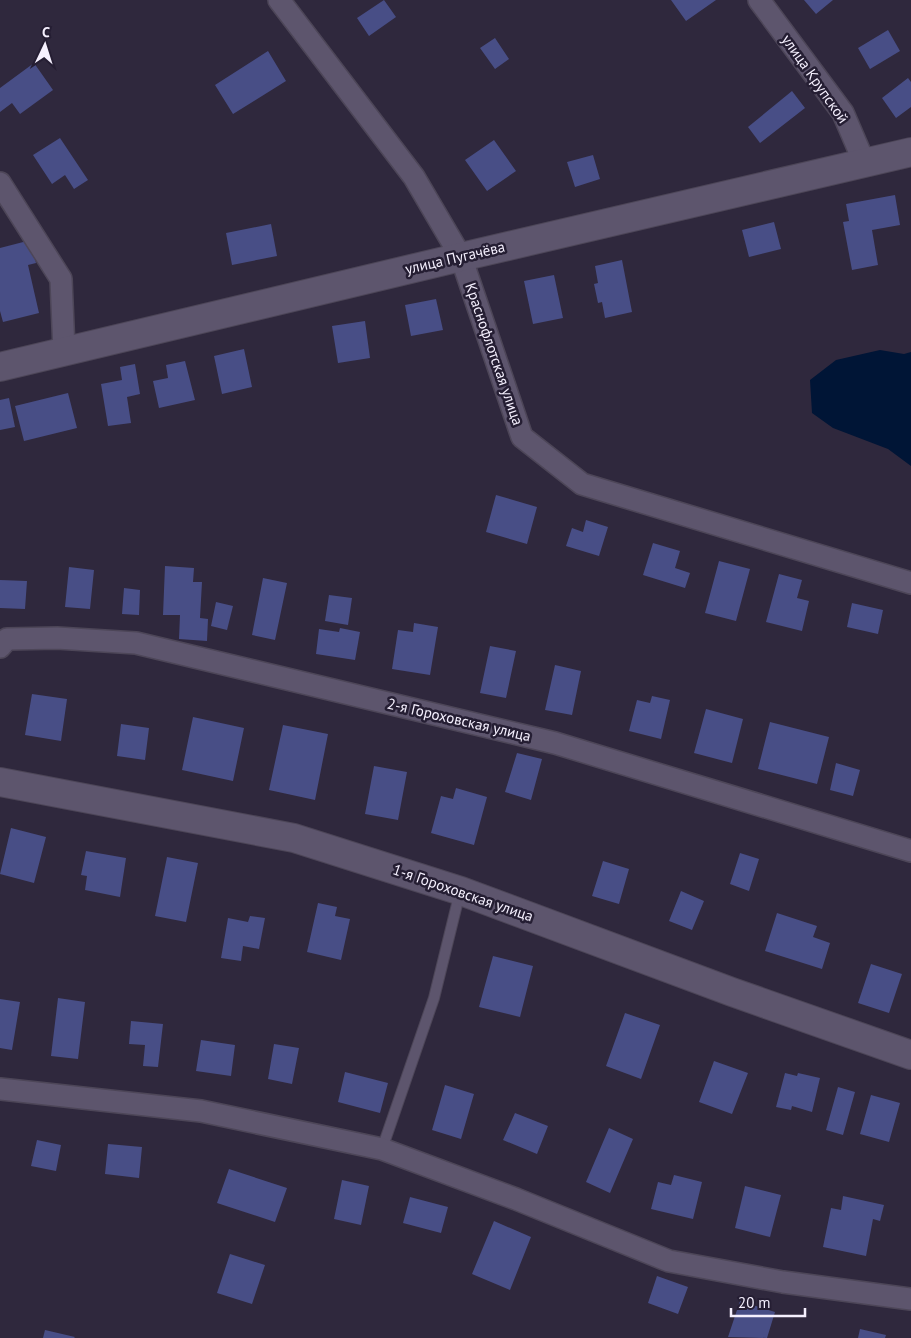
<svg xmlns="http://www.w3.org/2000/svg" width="911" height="1338" viewBox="0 0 911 1338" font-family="'PT Sans',sans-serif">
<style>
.water{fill:#001536}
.building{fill:#484e86}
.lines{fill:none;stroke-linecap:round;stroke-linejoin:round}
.lane-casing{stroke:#4d4658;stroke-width:12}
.street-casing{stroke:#4d4658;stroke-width:24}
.secondary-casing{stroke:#4d4658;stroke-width:30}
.lane{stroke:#5d556d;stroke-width:10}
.street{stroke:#5d556d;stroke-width:21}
.secondary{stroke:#5d556d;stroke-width:28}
.labels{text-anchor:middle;stroke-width:5;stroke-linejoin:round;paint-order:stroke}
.street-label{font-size:15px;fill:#f5f0fe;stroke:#251e33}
</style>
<rect width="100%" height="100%" fill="#2f283d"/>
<path class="water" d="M 880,350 L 904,354 L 911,352 L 911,466 L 888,449 L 833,428 L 812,413 L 810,380 L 836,360 Z"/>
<path class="building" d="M 384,0 L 396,17 L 369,36 L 357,18 Z
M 671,0 L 716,0 L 686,21 Z
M 804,0 L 833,0 L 816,14 Z
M 888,30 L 900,51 L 870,69 L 858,48 Z
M 495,38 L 509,59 L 495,69 L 480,48 Z
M 268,51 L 286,81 L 233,114 L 215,85 Z
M 34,63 L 53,90 L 20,114 L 12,103 L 0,112 L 0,88 Z
M 908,78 L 911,82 L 911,107 L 896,118 L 882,98 Z
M 792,91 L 805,108 L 760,143 L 748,127 Z
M 60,138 L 88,180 L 74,189 L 65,175 L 52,184 L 33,155 Z
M 494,140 L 516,171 L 487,191 L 465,160 Z
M 593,155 L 600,179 L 575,187 L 567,162 Z
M 895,195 L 900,225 L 872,230 L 878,265 L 852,270 L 843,222 L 849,221 L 846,204 Z
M 774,222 L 781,249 L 749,257 L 742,230 Z
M 271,224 L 277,256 L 232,265 L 226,233 Z
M 31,240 L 36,263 L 28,265 L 39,313 L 3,322 L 0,311 L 0,248 Z
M 622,260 L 632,312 L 605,318 L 602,302 L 598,303 L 594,284 L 598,283 L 595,266 Z
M 554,275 L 563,318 L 533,324 L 524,281 Z
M 436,299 L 443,330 L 411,336 L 405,305 Z
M 365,321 L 370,358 L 338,363 L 332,326 Z
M 244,349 L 252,387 L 222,394 L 214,356 Z
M 185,361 L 195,400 L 159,408 L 153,381 L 168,378 L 166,365 Z
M 135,364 L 140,394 L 127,397 L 131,423 L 108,426 L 101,384 L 122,380 L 120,367 Z
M 68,393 L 77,428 L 24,441 L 15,406 Z
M 9,398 L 15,427 L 0,430 L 0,400 Z
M 496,495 L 537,507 L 527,544 L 486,532 Z
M 586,520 L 608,527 L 599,556 L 566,546 L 572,528 L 583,532 Z
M 653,543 L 680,551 L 675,568 L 690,573 L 685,588 L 643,575 Z
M 719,561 L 750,569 L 736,621 L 705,613 Z
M 165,566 L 194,568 L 193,582 L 202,582 L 200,618 L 208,619 L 207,641 L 179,639 L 180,615 L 163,615 Z
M 69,567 L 94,570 L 90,609 L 65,607 Z
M 779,574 L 802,580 L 797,598 L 809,601 L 802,631 L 766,622 Z
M 263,578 L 287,583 L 275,640 L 252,635 Z
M 0,580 L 27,581 L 25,609 L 0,608 Z
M 124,588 L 140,590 L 139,615 L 122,614 Z
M 329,595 L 352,598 L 348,625 L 325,621 Z
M 216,602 L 233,606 L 227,630 L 211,626 Z
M 852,603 L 883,610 L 878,634 L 847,627 Z
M 414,623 L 438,627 L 430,675 L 392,669 L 398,630 L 413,632 Z
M 340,628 L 360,632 L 355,660 L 316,654 L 319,629 L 339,632 Z
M 490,646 L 516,651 L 506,698 L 480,693 Z
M 555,665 L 581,671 L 572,715 L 545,710 Z
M 32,694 L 67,699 L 61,741 L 25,735 Z
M 652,696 L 670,700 L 661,739 L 629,731 L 637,700 L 650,703 Z
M 706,709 L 743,719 L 732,763 L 694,753 Z
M 193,717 L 244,728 L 233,781 L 182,770 Z
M 770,722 L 829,737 L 817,784 L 758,769 Z
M 121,724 L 149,728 L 145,760 L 117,756 Z
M 283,725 L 328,734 L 315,800 L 269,790 Z
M 517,753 L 542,759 L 531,800 L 505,792 Z
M 836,763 L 860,770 L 853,796 L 830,790 Z
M 374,766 L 407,772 L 398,820 L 365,814 Z
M 456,788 L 487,797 L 474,845 L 431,833 L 441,796 L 453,799 Z
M 11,828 L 46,837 L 34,883 L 0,874 Z
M 86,851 L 126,858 L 120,897 L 85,890 L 87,876 L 81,875 Z
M 740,853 L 759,859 L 749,891 L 730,884 Z
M 167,857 L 198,863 L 186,922 L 155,916 Z
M 603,861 L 629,869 L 619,904 L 592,896 Z
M 681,891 L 704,901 L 692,930 L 669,921 Z
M 318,903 L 337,907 L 335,916 L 350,919 L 341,960 L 307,952 Z
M 777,913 L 817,926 L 813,937 L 830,943 L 822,969 L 765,951 Z
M 250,916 L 265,918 L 259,949 L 243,946 L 241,961 L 221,958 L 228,918 L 248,922 Z
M 493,956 L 533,966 L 520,1017 L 479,1007 Z
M 871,964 L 902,974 L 889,1013 L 858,1003 Z
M 58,998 L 85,1002 L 78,1059 L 51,1056 Z
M 0,999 L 20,1002 L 12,1050 L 0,1048 Z
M 625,1013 L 660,1025 L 641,1079 L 606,1066 Z
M 131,1021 L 163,1024 L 158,1067 L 143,1066 L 145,1045 L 129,1044 Z
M 201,1040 L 235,1045 L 231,1076 L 196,1071 Z
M 274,1044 L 299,1048 L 292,1084 L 268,1079 Z
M 714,1061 L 748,1073 L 732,1114 L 699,1102 Z
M 345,1072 L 388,1083 L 380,1113 L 338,1102 Z
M 785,1073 L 797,1076 L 798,1073 L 820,1078 L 812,1112 L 792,1106 L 791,1110 L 776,1107 Z
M 445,1085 L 474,1094 L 461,1139 L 432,1130 Z
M 838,1087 L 855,1092 L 843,1135 L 826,1130 Z
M 871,1095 L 900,1103 L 889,1142 L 860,1134 Z
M 515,1113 L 548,1126 L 537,1154 L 503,1140 Z
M 609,1128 L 633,1139 L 610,1193 L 586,1182 Z
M 37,1140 L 61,1145 L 56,1171 L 31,1166 Z
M 108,1144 L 142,1147 L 139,1178 L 105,1174 Z
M 229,1169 L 287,1188 L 275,1222 L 217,1203 Z
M 674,1175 L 702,1182 L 693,1219 L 651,1209 L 658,1182 L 671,1185 Z
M 342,1180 L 369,1186 L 361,1225 L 334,1219 Z
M 745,1186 L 781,1195 L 770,1237 L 735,1228 Z
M 843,1196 L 884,1205 L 880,1221 L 873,1219 L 866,1256 L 823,1247 L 831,1208 L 841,1210 Z
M 410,1197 L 448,1207 L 441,1233 L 403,1223 Z
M 494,1221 L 531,1237 L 510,1290 L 472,1274 Z
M 230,1254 L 265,1265 L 252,1304 L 217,1293 Z
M 657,1276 L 688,1287 L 678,1314 L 648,1303 Z
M 740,1301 L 775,1312 L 767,1338 L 728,1337 Z
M 860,1329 L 886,1335 L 885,1338 L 858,1338 Z
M 45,1330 L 75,1337 L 74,1338 L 43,1338 Z"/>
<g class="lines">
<g class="lane-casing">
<path id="lane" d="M 382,1149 L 434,998 L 460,892"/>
</g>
<g class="street-casing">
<path id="street" d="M 279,0 L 414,177 L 461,257 L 522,437 L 582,484 L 911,583
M 759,0 L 843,113 L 864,162
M 0,183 L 61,279 L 64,350
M 0,647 L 7,639 L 57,638 L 136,643 L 555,743 L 911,851
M 0,1089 L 201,1111 L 382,1149 L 516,1199 L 669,1261 L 783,1282 L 911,1299"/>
</g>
<g class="secondary-casing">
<path id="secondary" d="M 0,367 L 461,257 L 911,152
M 0,782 L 294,838 L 461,891 L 732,992 L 911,1055"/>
</g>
<use href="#lane" class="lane"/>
<use href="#street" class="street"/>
<use href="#secondary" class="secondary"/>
</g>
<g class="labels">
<g class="street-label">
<text transform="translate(815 79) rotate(55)" y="5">улица Крупской</text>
<text transform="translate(455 258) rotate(-13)" y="5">улица Пугачёва</text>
<text transform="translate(494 354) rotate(71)" y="5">Краснофлотская улица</text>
<text transform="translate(459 720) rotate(13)" y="5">2-я Гороховская улица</text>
<text transform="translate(463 893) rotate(19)" y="5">1-я Гороховская улица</text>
</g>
</g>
<g transform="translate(45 45) rotate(4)" stroke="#251e33" stroke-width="4" paint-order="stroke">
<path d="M0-4L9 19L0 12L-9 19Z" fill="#f5f0fe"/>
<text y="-8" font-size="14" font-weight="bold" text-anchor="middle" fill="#f5f0fe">С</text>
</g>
<path d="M731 1308v8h74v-8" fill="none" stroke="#f5f0fe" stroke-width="2.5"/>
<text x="738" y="1308" font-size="15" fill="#f5f0fe" stroke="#251e33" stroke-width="4" paint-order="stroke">20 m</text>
</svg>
